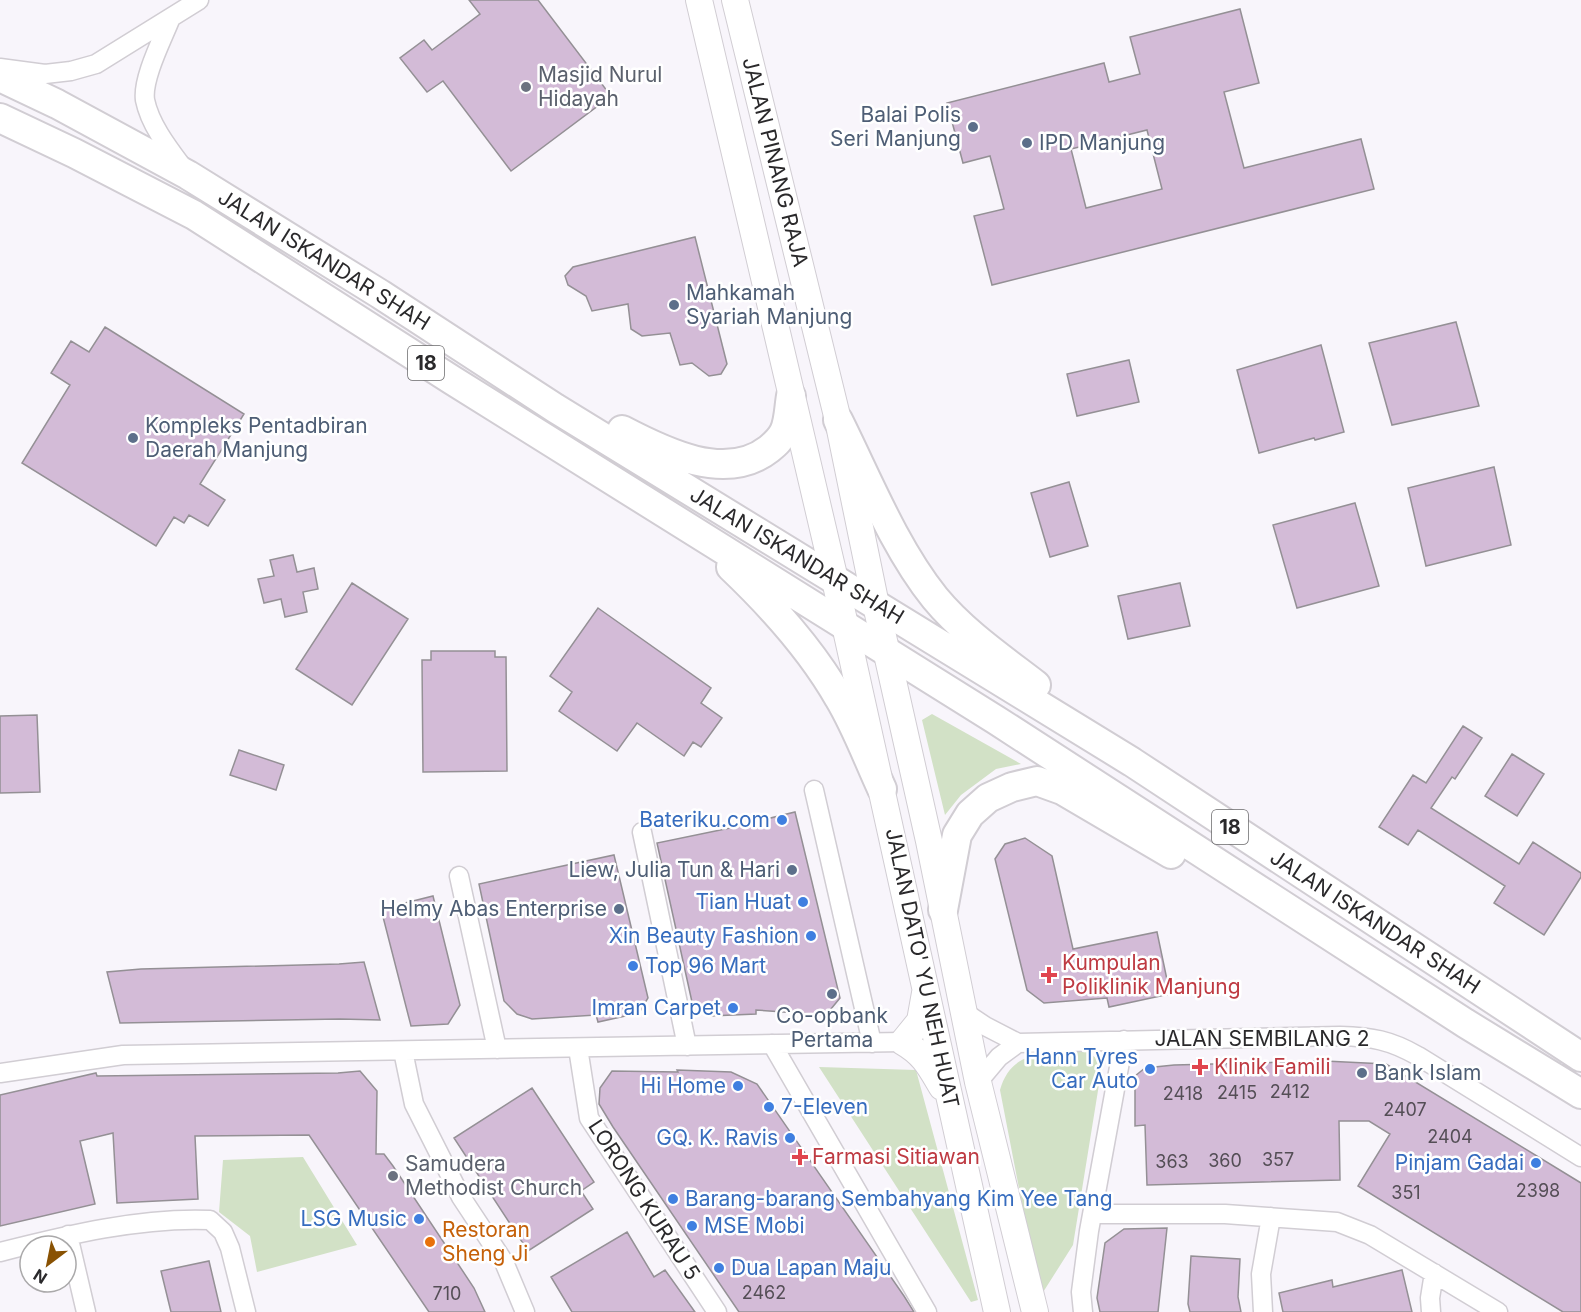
<svg xmlns="http://www.w3.org/2000/svg" width="1581" height="1312" viewBox="0 0 1581 1312" font-family="Inter,sans-serif">
<style>
.green{fill:#d2e1c6}
.building{fill:#d3bbd7;stroke:#949095;stroke-width:1.5;fill-rule:evenodd}
.lines{fill:none;stroke-linecap:round;stroke-linejoin:round}
.street-casing{stroke:#d1cdd3;stroke-width:21}
.secondary-casing{stroke:#d1cdd3;stroke-width:28}
.primary-casing{stroke:#d1cdd3;stroke-width:32}
.street{stroke:#fff;stroke-width:18}
.secondary{stroke:#fff;stroke-width:26}
.primary{stroke:#fff;stroke-width:28}
.worship-dot{fill:#6b7280;stroke:#fff;stroke-width:2}
.service-dot{fill:#5c6f8a;stroke:#fff;stroke-width:2}
.shop-dot{fill:#3f7fe0;stroke:#fff;stroke-width:2}
.health-dot{fill:#e0444e;stroke:#fff;stroke-width:2}
.food-dot{fill:#e8710a;stroke:#fff;stroke-width:2}
.labels{text-anchor:middle;stroke-width:5;stroke-linejoin:round;paint-order:stroke}
.number-label{font-size:18px;fill:#544e56}
.shield{fill:#fff;stroke:#6a696b;stroke-width:1.5}
.shield-label{font-size:20px;font-weight:bold;fill:#2a292b}
.worship-label{font-size:21px;fill:#5b616d;stroke:#fff;text-anchor:start}
.service-label{font-size:21px;fill:#4e5e75;stroke:#fff;text-anchor:start}
.street-label{font-size:21px;fill:#2a292b;stroke:#fff}
.shop-label{font-size:21px;fill:#366cbe;stroke:#fff;text-anchor:end}
.health-label{font-size:21px;fill:#be3a42;stroke:#fff;text-anchor:start}
.food-label{font-size:21px;fill:#c56008;stroke:#fff;text-anchor:start}
</style>
<rect width="100%" height="100%" fill="#f8f5fb"/>
<path class="green" d="M 932,714 L 1021,764 L 996,769 L 961,795 L 945,815 L 922,720 Z
M 1087,1051 L 1097,1059 L 1101,1072 L 1073,1245 L 1040,1297 L 1000,1090 C 1012,1047 1049,1054 1087,1051 Z
M 819,1067 L 916,1070 L 978,1300 L 971,1302 Z
M 303,1157 L 357,1245 L 257,1272 L 250,1236 L 219,1212 L 223,1160 Z"/>
<path class="building" d="M 469,0 L 538,0 L 611,96 L 511,171 L 443,81 L 427,92 L 400,58 L 424,40 L 432,50 L 480,14 Z
M 1240,9 L 1259,83 L 1224,92 L 1244,168 L 1361,139 L 1374,189 L 992,285 L 974,216 L 1004,209 L 990,156 L 963,163 L 947,103 L 1104,63 L 1109,82 L 1140,74 L 1130,37 ZM 1147,130 L 1162,189 L 1086,208 L 1071,149 Z
M 695,237 L 727,364 L 721,374 L 709,376 L 692,363 L 680,365 L 670,333 L 642,336 L 631,329 L 628,304 L 592,311 L 586,296 L 568,285 L 565,276 L 573,267 Z
M 1456,322 L 1479,406 L 1392,425 L 1369,343 Z
M 105,327 L 244,414 L 200,484 L 225,500 L 208,526 L 189,515 L 184,523 L 174,517 L 156,546 L 22,463 L 70,385 L 51,373 L 71,341 L 89,352 Z
M 1321,345 L 1344,432 L 1315,440 L 1314,438 L 1259,453 L 1237,370 Z
M 1129,360 L 1139,402 L 1077,416 L 1067,374 Z
M 1494,467 L 1511,545 L 1426,566 L 1408,488 Z
M 1069,482 L 1088,546 L 1050,557 L 1031,493 Z
M 1355,503 L 1379,586 L 1297,608 L 1273,525 Z
M 293,555 L 297,572 L 314,568 L 318,589 L 303,592 L 307,612 L 285,617 L 281,599 L 264,603 L 258,579 L 274,576 L 270,560 Z
M 352,583 L 408,619 L 352,705 L 296,669 Z
M 1180,583 L 1190,626 L 1128,639 L 1118,596 Z
M 598,608 L 711,688 L 701,703 L 722,718 L 701,747 L 693,742 L 684,756 L 637,723 L 617,751 L 559,711 L 572,692 L 550,676 Z
M 431,651 L 495,651 L 495,657 L 506,657 L 507,771 L 423,772 L 422,660 L 431,660 Z
M 37,715 L 40,792 L 0,793 L 0,716 Z
M 1463,726 L 1482,738 L 1455,779 L 1452,777 L 1431,808 L 1519,864 L 1533,842 L 1581,873 L 1581,877 L 1544,935 L 1494,903 L 1505,886 L 1418,830 L 1408,845 L 1379,827 L 1413,775 L 1426,783 Z
M 239,750 L 284,765 L 276,790 L 230,775 Z
M 1512,754 L 1544,774 L 1517,816 L 1485,796 Z
M 795,812 L 840,998 L 826,1015 L 756,1010 L 756,1014 L 710,1016 L 692,1002 L 657,843 L 730,828 Z
M 1025,838 L 1052,856 L 1073,949 L 1157,932 L 1170,994 L 1109,1007 L 1107,998 L 1044,1003 L 1027,990 L 995,859 L 1005,844 Z
M 614,855 L 648,998 L 639,1013 L 598,1022 L 596,1015 L 532,1019 L 517,1014 L 504,1001 L 479,884 Z
M 433,896 L 460,1005 L 448,1024 L 411,1026 L 381,909 Z
M 364,962 L 380,1020 L 340,1019 L 120,1023 L 107,972 L 141,969 L 339,964 Z
M 1325,1061 L 1386,1064 L 1581,1183 L 1581,1312 L 1563,1312 L 1358,1186 L 1390,1134 L 1369,1121 L 1339,1121 L 1340,1180 L 1147,1185 L 1145,1125 L 1135,1126 L 1135,1076 L 1145,1068 L 1174,1065 Z
M 677,1070 L 731,1072 L 757,1084 L 904,1296 L 914,1312 L 739,1312 L 613,1127 L 599,1104 L 600,1088 L 612,1071 L 678,1072 Z
M 360,1071 L 377,1091 L 376,1154 L 384,1154 L 393,1166 L 474,1288 L 485,1312 L 429,1312 L 309,1135 L 195,1136 L 198,1199 L 117,1203 L 113,1133 L 80,1141 L 95,1204 L 0,1226 L 0,1095 L 96,1073 L 97,1076 L 338,1073 Z
M 532,1088 L 594,1182 L 581,1191 L 593,1209 L 528,1251 L 454,1138 Z
M 1167,1228 L 1158,1312 L 1100,1312 L 1097,1298 L 1105,1243 L 1124,1229 Z
M 627,1232 L 654,1277 L 665,1270 L 695,1312 L 572,1312 L 551,1277 Z
M 1191,1256 L 1240,1259 L 1238,1297 L 1241,1312 L 1190,1312 L 1188,1304 Z
M 209,1261 L 221,1312 L 171,1312 L 161,1271 Z
M 1402,1270 L 1412,1312 L 1283,1312 L 1279,1293 L 1332,1280 L 1333,1287 Z"/>
<g class="lines">
<g class="street-casing">
<path id="street" d="M 170,20 C 162,40 142,79 145,100 C 150,125 169,149 184,169
M 0,68 L 45,74 L 71,71 L 96,64 L 199,0
M 814,790 L 872,1043
M 642,832 L 687,1046
M 459,876 L 497,1049
M 964,1012 L 985,1026 L 1018,1043 L 1340,1036 C 1372,1037 1390,1040 1418,1056 L 1581,1157
M 772,1044 L 927,1312
M 578,1048 L 589,1118 L 717,1312
M 403,1051 L 414,1104 L 461,1197 L 504,1262 L 525,1312
M 0,1073 L 123,1055 L 903,1042
M 978,1082 L 999,1057 L 1018,1043
M 1093,1214 L 1225,1214 L 1337,1222 L 1370,1235 L 1498,1312
M 68,1235 L 86,1312
M 0,1252 C 67,1235 141,1217 210,1220 L 223,1232 L 230,1248 L 246,1312
M 1083,1312 L 1081,1292 L 1089,1231 L 1124,1040
M 1263,1312 L 1261,1274 L 1271,1217
M 1431,1312 L 1430,1298 L 1434,1273"/>
</g>
<g class="secondary-casing">
<path id="secondary" d="M 699,0 L 835,580 L 997,1312
M 735,0 L 838,420 L 876,605 L 929,841 L 978,1082 L 1035,1312
M 925,993 L 920,1021 L 903,1042 C 924,1054 930,1067 942,1087"/>
</g>
<g class="primary-casing">
<path id="primary" d="M 0,77 L 57,104 L 188,175 L 380,294 L 555,408 L 1132,762 L 1581,1057
M 0,118 L 74,153 L 194,215 L 452,380 L 996,720 L 1465,1023 L 1581,1094
M 838,420 C 867,478 894,547 935,598 C 963,632 1001,658 1036,685
M 622,430 C 664,452 726,483 769,449 C 775,444 780,440 784,432 C 789,422 789,407 791,396
M 731,567 C 772,606 811,649 839,698 C 856,726 868,759 882,789
M 943,910 L 957,835 L 970,814 L 988,798 L 1012,787 L 1037,781 L 1062,790 L 1171,854"/>
</g>
<use href="#street" class="street"/>
<use href="#secondary" class="secondary"/>
<use href="#primary" class="primary"/>
</g>
<g class="worship-dot">
<circle cx="526" cy="87" r="6"/>
<circle cx="393" cy="1176" r="6"/>
</g>
<g class="service-dot">
<circle cx="973" cy="127" r="6"/>
<circle cx="1027" cy="143" r="6"/>
<circle cx="674" cy="305" r="6"/>
<circle cx="133" cy="438" r="6"/>
<circle cx="792" cy="870" r="6"/>
<circle cx="619" cy="909" r="6"/>
<circle cx="832" cy="994" r="6"/>
<circle cx="1362" cy="1073" r="6"/>
</g>
<g class="shop-dot">
<circle cx="782" cy="820" r="6"/>
<circle cx="803" cy="902" r="6"/>
<circle cx="811" cy="936" r="6"/>
<circle cx="633" cy="966" r="6"/>
<circle cx="733" cy="1008" r="6"/>
<circle cx="1150" cy="1069" r="6"/>
<circle cx="738" cy="1086" r="6"/>
<circle cx="769" cy="1107" r="6"/>
<circle cx="790" cy="1138" r="6"/>
<circle cx="1536" cy="1163" r="6"/>
<circle cx="673" cy="1199" r="6"/>
<circle cx="419" cy="1219" r="6"/>
<circle cx="692" cy="1226" r="6"/>
<circle cx="719" cy="1268" r="6"/>
</g>
<g class="health-dot">
<path d="M1046 966h6v6h6v6h-6v6h-6v-6h-6v-6h6z"/>
<path d="M1197 1058h6v6h6v6h-6v6h-6v-6h-6v-6h6z"/>
<path d="M797 1148h6v6h6v6h-6v6h-6v-6h-6v-6h6z"/>
</g>
<circle class="food-dot" cx="430" cy="1242" r="6"/>
<g class="labels">
<g class="number-label">
<text x="1290" y="1098">2412</text>
<text x="1237" y="1099">2415</text>
<text x="1183" y="1100">2418</text>
<text x="1405" y="1116">2407</text>
<text x="1450" y="1143">2404</text>
<text x="1278" y="1166">357</text>
<text x="1225" y="1167">360</text>
<text x="1172" y="1168">363</text>
<text x="1538" y="1197">2398</text>
<text x="1406" y="1199">351</text>
<text x="764" y="1299">2462</text>
<text x="447" y="1300">710</text>
</g>
<g class="shield">
<rect x="408" y="346" width="36" height="34" rx="4.5"/>
<rect x="1212" y="810" width="36" height="34" rx="4.5"/>
</g>
<g class="shield-label">
<text x="426" y="370">18</text>
<text x="1230" y="834">18</text>
</g>
<g class="worship-label">
<text x="538" y="82">Masjid Nurul<tspan x="538" dy="24">Hidayah</tspan></text>
<text x="405" y="1171">Samudera<tspan x="405" dy="24">Methodist Church</tspan></text>
</g>
<g class="service-label">
<text x="961" y="122" text-anchor="end">Balai Polis<tspan x="961" dy="24">Seri Manjung</tspan></text>
<text x="1039" y="150">IPD Manjung</text>
<text x="686" y="300">Mahkamah<tspan x="686" dy="24">Syariah Manjung</tspan></text>
<text x="145" y="433">Kompleks Pentadbiran<tspan x="145" dy="24">Daerah Manjung</tspan></text>
<text x="780" y="877" text-anchor="end">Liew, Julia Tun &amp; Hari</text>
<text x="607" y="916" text-anchor="end">Helmy Abas Enterprise</text>
<text x="832" y="1023" text-anchor="middle">Co-opbank<tspan x="832" dy="24">Pertama</tspan></text>
<text x="1374" y="1080">Bank Islam</text>
</g>
<g class="street-label">
<text transform="translate(775 162) rotate(76)" y="7">JALAN PINANG RAJA</text>
<text transform="translate(324 260) rotate(32)" y="7">JALAN ISKANDAR SHAH</text>
<text transform="translate(797 556) rotate(31)" y="7">JALAN ISKANDAR SHAH</text>
<text transform="translate(1375 922) rotate(33)" y="7">JALAN ISKANDAR SHAH</text>
<text transform="translate(922 968) rotate(78)" y="7">JALAN DATO' YU NEH HUAT</text>
<text x="1262" y="1046">JALAN SEMBILANG 2</text>
<text transform="translate(644 1200) rotate(57)" y="7">LORONG KURAU 5</text>
</g>
<g class="shop-label">
<text x="770" y="827">Bateriku.com</text>
<text x="791" y="909">Tian Huat</text>
<text x="799" y="943">Xin Beauty Fashion</text>
<text x="645" y="973" text-anchor="start">Top 96 Mart</text>
<text x="721" y="1015">Imran Carpet</text>
<text x="1138" y="1064">Hann Tyres<tspan x="1138" dy="24">Car Auto</tspan></text>
<text x="726" y="1093">Hi Home</text>
<text x="781" y="1114" text-anchor="start">7-Eleven</text>
<text x="778" y="1145">GQ. K. Ravis</text>
<text x="1524" y="1170">Pinjam Gadai</text>
<text x="685" y="1206" text-anchor="start">Barang-barang Sembahyang Kim Yee Tang</text>
<text x="407" y="1226">LSG Music</text>
<text x="704" y="1233" text-anchor="start">MSE Mobi</text>
<text x="731" y="1275" text-anchor="start">Dua Lapan Maju</text>
</g>
<g class="health-label">
<text x="1062" y="970">Kumpulan<tspan x="1062" dy="24">Poliklinik Manjung</tspan></text>
<text x="1214" y="1074">Klinik Famili</text>
<text x="812" y="1164">Farmasi Sitiawan</text>
</g>
<g class="food-label">
<text x="442" y="1237">Restoran<tspan x="442" dy="24">Sheng Ji</tspan></text>
</g>
</g>
<g transform="translate(48 1264) rotate(212)"><circle r="28" fill="#ffffff" stroke="#aaa9aa" stroke-width="1.5"/>
<path d="M0-4.5L10 22L0 15L-10 22Z" fill="#895203"/>
<text y="-9" font-size="16" font-weight="bold" text-anchor="middle" fill="#2a292b">N</text>
</g>
</svg>
